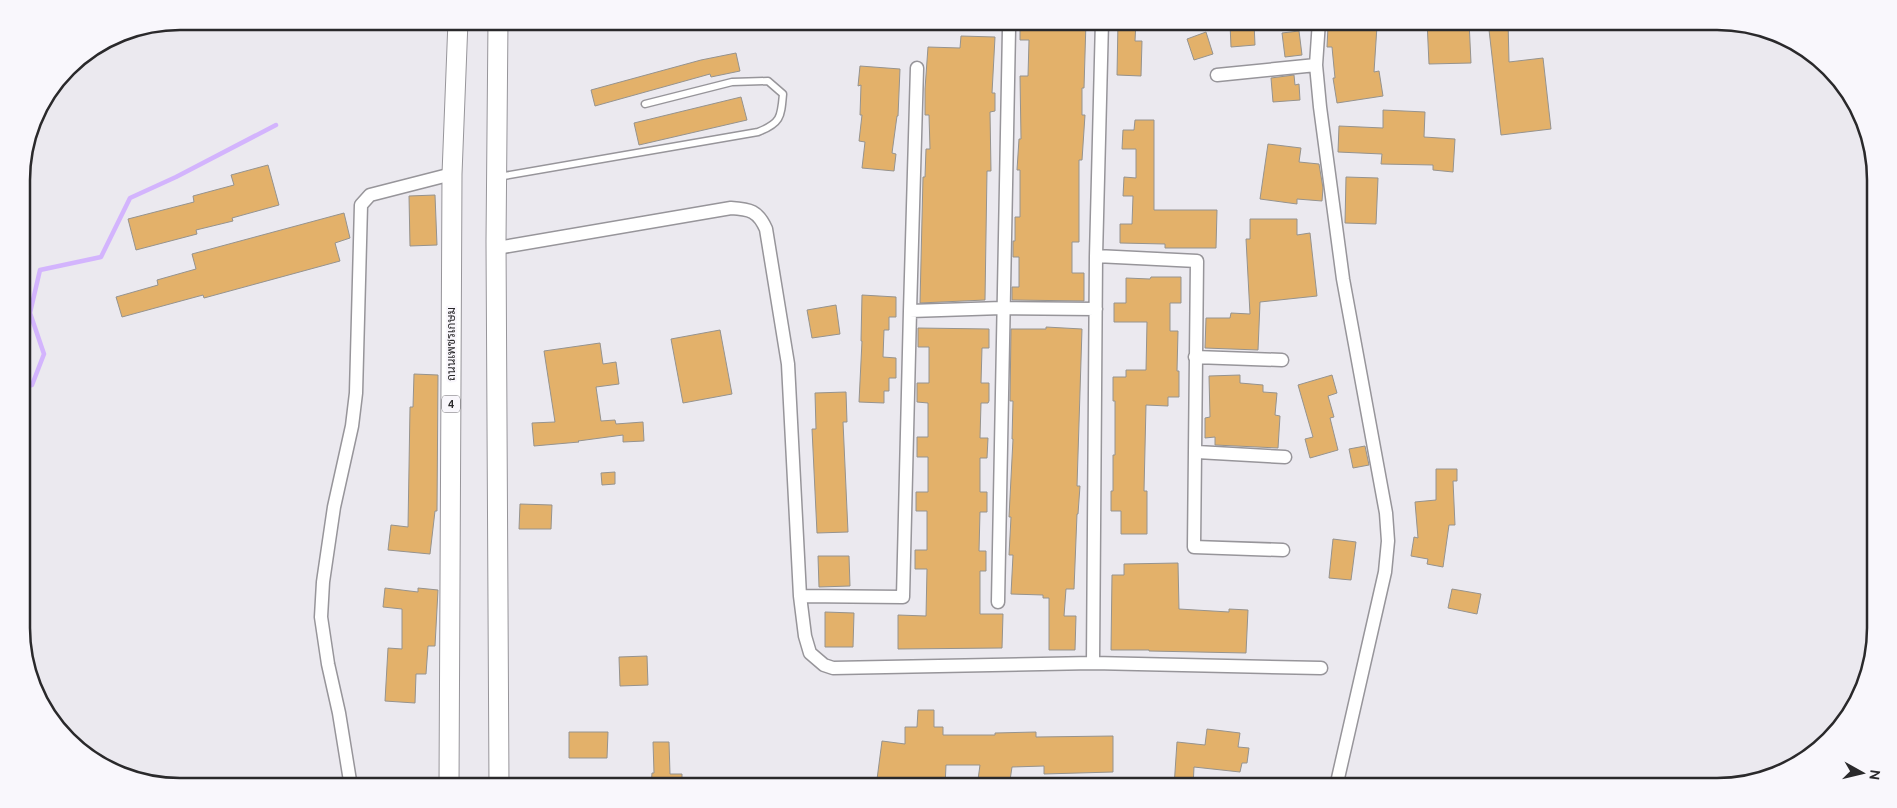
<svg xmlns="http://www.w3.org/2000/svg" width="1897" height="808" viewBox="0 0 1897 808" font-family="Ubuntu,Sarabun,sans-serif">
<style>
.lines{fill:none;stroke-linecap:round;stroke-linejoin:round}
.stream{stroke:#d3b4fd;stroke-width:4.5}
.building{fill:#e3b16a;stroke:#96938e}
.service-casing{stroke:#97959a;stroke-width:9}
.minor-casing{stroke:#97959a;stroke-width:15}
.primary-casing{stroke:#97959a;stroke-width:21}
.service{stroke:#fff;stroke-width:6}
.minor{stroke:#fff;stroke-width:12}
.primary{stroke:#fff;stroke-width:19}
.labels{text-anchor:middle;stroke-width:4.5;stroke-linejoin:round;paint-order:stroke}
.shield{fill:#f9f7fc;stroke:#68676a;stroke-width:1}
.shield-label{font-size:11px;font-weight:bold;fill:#2a292b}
.street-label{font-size:12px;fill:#2a292b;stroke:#f9f7fc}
.rim{fill:none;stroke:#2a292b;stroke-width:2.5}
</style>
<rect width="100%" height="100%" fill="#ebe9ef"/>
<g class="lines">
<path class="stream" d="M 22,387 L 32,385 L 44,354 L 30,313 L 40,270 L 101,257 L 130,198 L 176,177 L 276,125"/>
</g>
<path class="building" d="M 1020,21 L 1086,21 L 1084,88 L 1082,88 L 1082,115 L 1085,115 L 1082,160 L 1079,160 L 1079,242 L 1072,242 L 1072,273 L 1084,273 L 1084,301 L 1012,300 L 1012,287 L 1019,287 L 1019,257 L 1013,257 L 1013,241 L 1015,241 L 1015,217 L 1020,217 L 1020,170 L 1017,170 L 1019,139 L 1021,139 L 1020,76 L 1028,76 L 1029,40 L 1020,40 Z
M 1118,21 L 1136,21 L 1135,41 L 1142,41 L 1141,76 L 1117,75 Z
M 1427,21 L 1469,21 L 1471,63 L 1429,64 Z
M 1488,21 L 1508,21 L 1509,62 L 1543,58 L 1551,129 L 1501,135 Z
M 1254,23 L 1255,45 L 1231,47 L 1230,24 Z
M 1357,25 L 1377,26 L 1374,72 L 1379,71 L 1383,96 L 1337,103 L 1333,78 L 1335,78 L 1332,47 L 1327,47 L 1328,27 L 1357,28 Z
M 1299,31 L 1302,55 L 1285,57 L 1282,33 Z
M 1206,32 L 1213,54 L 1194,60 L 1187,39 Z
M 961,36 L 995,37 L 992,93 L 995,93 L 995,111 L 990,112 L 991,171 L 987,171 L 985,300 L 920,303 L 923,177 L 925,177 L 926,149 L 930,149 L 929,115 L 925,115 L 925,89 L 928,47 L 960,48 Z
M 736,53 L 740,71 L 711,77 L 710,74 L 595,106 L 591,90 L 701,60 Z
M 860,66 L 900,69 L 898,116 L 897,116 L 892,153 L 896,154 L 894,171 L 862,168 L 865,142 L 859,141 L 862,115 L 860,115 L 861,85 L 858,86 Z
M 1294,75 L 1295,85 L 1299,84 L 1300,100 L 1273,102 L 1271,78 Z
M 741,97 L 747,120 L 639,145 L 634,123 Z
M 1383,110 L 1425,112 L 1424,137 L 1455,139 L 1453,172 L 1433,170 L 1433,165 L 1381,164 L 1382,154 L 1338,152 L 1339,126 L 1383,128 Z
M 1135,120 L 1154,120 L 1154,210 L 1217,210 L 1216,248 L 1165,248 L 1165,244 L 1120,243 L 1120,224 L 1132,224 L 1133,196 L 1123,196 L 1124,177 L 1136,178 L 1136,149 L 1122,149 L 1123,130 L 1134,130 Z
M 1268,144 L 1301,148 L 1299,162 L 1319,164 L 1323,188 L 1322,201 L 1297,199 L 1297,204 L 1260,199 Z
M 268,165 L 279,205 L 232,218 L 233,221 L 196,230 L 197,234 L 136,250 L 128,219 L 194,202 L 193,196 L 234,185 L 231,175 Z
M 1346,177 L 1378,178 L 1376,224 L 1345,223 Z
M 435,195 L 437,245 L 410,246 L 409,196 Z
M 344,213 L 350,238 L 335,243 L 340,261 L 204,298 L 203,295 L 122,317 L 116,297 L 158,285 L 157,280 L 196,269 L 192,254 Z
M 1250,219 L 1297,219 L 1297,235 L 1310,233 L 1317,296 L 1260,302 L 1258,350 L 1205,348 L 1206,318 L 1230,318 L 1231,313 L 1250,314 L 1246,239 L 1250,239 Z
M 1151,277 L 1181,277 L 1181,303 L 1170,303 L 1170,331 L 1178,331 L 1177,371 L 1179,371 L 1179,397 L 1168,397 L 1168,406 L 1146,405 L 1144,491 L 1147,491 L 1147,534 L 1121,534 L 1121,511 L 1111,511 L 1111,491 L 1113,491 L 1113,455 L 1115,455 L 1115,401 L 1113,401 L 1113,377 L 1126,377 L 1126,370 L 1146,370 L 1147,322 L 1114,322 L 1114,303 L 1126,303 L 1126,278 L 1150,279 Z
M 862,295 L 896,297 L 896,317 L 889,317 L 889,330 L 884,330 L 883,357 L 896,358 L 896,378 L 889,378 L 889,391 L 884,391 L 884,403 L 859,402 L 862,341 L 861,341 Z
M 836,305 L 840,334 L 812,338 L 807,310 Z
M 1046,327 L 1082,329 L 1077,486 L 1080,486 L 1078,514 L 1077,514 L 1074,589 L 1066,589 L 1064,616 L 1076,616 L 1075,650 L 1049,650 L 1049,598 L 1043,598 L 1043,595 L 1011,594 L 1013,555 L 1009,555 L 1011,517 L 1009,517 L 1013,439 L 1012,439 L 1013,401 L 1010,401 L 1011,329 L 1046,329 Z
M 918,328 L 989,329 L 989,348 L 982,348 L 981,383 L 989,383 L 989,401 L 988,403 L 981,403 L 980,438 L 988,438 L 987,458 L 980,458 L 980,492 L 987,492 L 987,512 L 980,512 L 979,551 L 986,551 L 986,571 L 980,571 L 980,614 L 1003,614 L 1002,648 L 898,649 L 898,615 L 926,616 L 927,569 L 915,569 L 915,550 L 927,550 L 927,511 L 916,511 L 916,492 L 928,492 L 928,457 L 917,457 L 917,437 L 928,437 L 928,403 L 917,402 L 917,383 L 929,383 L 929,347 L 918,347 Z
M 720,330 L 732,394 L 683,403 L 671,339 Z
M 600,343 L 603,364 L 616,362 L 619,384 L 596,387 L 601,421 L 615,420 L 616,424 L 643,422 L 644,441 L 623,442 L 623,435 L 578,441 L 579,442 L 534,446 L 532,423 L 555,422 L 544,351 Z
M 414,374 L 438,375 L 437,511 L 435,511 L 430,554 L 388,550 L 391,525 L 408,527 L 410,407 L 413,407 Z
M 1240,375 L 1240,383 L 1263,385 L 1263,392 L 1277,393 L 1275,415 L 1280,416 L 1278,448 L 1215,445 L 1215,437 L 1205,438 L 1205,418 L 1210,417 L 1209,376 Z
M 1332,375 L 1337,393 L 1328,396 L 1334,417 L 1330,418 L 1338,450 L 1310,458 L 1305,439 L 1313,437 L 1298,385 Z
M 846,392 L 847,422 L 843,422 L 848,532 L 817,533 L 812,429 L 816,429 L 815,393 Z
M 1365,446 L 1369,465 L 1353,468 L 1349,449 Z
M 1436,469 L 1457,469 L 1457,481 L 1453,481 L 1455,525 L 1449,525 L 1443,567 L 1427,564 L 1428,559 L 1411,556 L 1414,537 L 1418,538 L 1415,502 L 1436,500 Z
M 615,472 L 615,484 L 602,485 L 601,473 Z
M 520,504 L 552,505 L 551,529 L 519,529 Z
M 1333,539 L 1356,542 L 1351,580 L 1329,578 Z
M 818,556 L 849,556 L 850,586 L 819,587 Z
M 1178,563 L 1179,609 L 1229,612 L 1229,609 L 1248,610 L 1246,653 L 1149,651 L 1149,650 L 1111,650 L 1112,575 L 1124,575 L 1124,564 Z
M 385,588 L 418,592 L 418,588 L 438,590 L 435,646 L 428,646 L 426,674 L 416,674 L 415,703 L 385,701 L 388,648 L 402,649 L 402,609 L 383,607 Z
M 1452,589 L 1481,594 L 1477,614 L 1448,608 Z
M 825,612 L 854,613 L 853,647 L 825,647 Z
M 647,656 L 648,685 L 620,686 L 619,657 Z
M 918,710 L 934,710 L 934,727 L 943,727 L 943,735 L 995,735 L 995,733 L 1036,732 L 1036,737 L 1113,736 L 1113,772 L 1044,774 L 1044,766 L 1012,767 L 1009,787 L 977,787 L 980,765 L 946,765 L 945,787 L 876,787 L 882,741 L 905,744 L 905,727 L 917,727 Z
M 1207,729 L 1240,733 L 1238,747 L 1249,748 L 1247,763 L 1242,763 L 1240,772 L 1194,767 L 1193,787 L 1174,787 L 1177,742 L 1205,745 Z
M 569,732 L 608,732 L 607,758 L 569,758 Z
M 653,742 L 669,742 L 670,774 L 682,774 L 682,787 L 651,787 L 652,773 L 654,773 Z"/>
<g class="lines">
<g class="service-casing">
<path id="service" d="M 499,24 L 512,21
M 498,177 L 758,132 C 781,123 781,117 783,94 L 768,81 L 732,82 L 645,104"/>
</g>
<g class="minor-casing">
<path id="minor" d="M 1319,21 L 1316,65 L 1320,107 L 1343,279 L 1386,513 L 1388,541 L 1385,572 L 1336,787
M 1217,75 L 1316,65
M 497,248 L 731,208 C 750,209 758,211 766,229 L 788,364 L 800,596 L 805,636 L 810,653 L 824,665 L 833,668 L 1093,663 L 1321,668
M 1096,256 L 1197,261 L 1194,547 L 1283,550
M 910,311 L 917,68
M 1195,357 L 1282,360
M 1197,452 L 1285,457
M 800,596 L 903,597 L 910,311 L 1002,308 L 1096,309
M 998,602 L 1009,29
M 1093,663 L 1096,256 L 1102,21
M 351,787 L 339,713 L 328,664 L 321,617 L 323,582 L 334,507 L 352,426 L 356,393 L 361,205 L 370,195 L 452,174"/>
</g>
<g class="primary-casing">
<path id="primary" d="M 498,21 L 496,241 L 499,787
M 449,787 L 452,174 L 458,21"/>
</g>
<use href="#service" class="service"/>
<use href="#minor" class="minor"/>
<use href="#primary" class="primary"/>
</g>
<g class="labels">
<rect class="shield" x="442" y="395.5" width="18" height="17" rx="4"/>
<g class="shield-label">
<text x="451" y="408">4</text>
</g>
<g class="street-label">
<text transform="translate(451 344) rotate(-90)" y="4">ถนนเพชรเกษม</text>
</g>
</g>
<path d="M0 0H1897V808H0ZM180 30H1717A150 150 0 0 1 1867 180V628A150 150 0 0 1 1717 778H180A150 150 0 0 1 30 628V180A150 150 0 0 1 180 30Z" fill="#f9f7fc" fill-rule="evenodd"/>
<path class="rim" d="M180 30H1717A150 150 0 0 1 1867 180V628A150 150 0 0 1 1717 778H180A150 150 0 0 1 30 628V180A150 150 0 0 1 180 30Z"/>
<g transform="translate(1862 773) rotate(98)" stroke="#f9f7fc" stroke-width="4" paint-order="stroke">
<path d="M0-4L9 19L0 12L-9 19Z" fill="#2a292b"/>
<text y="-8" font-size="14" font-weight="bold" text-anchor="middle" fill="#2a292b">N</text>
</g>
</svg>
